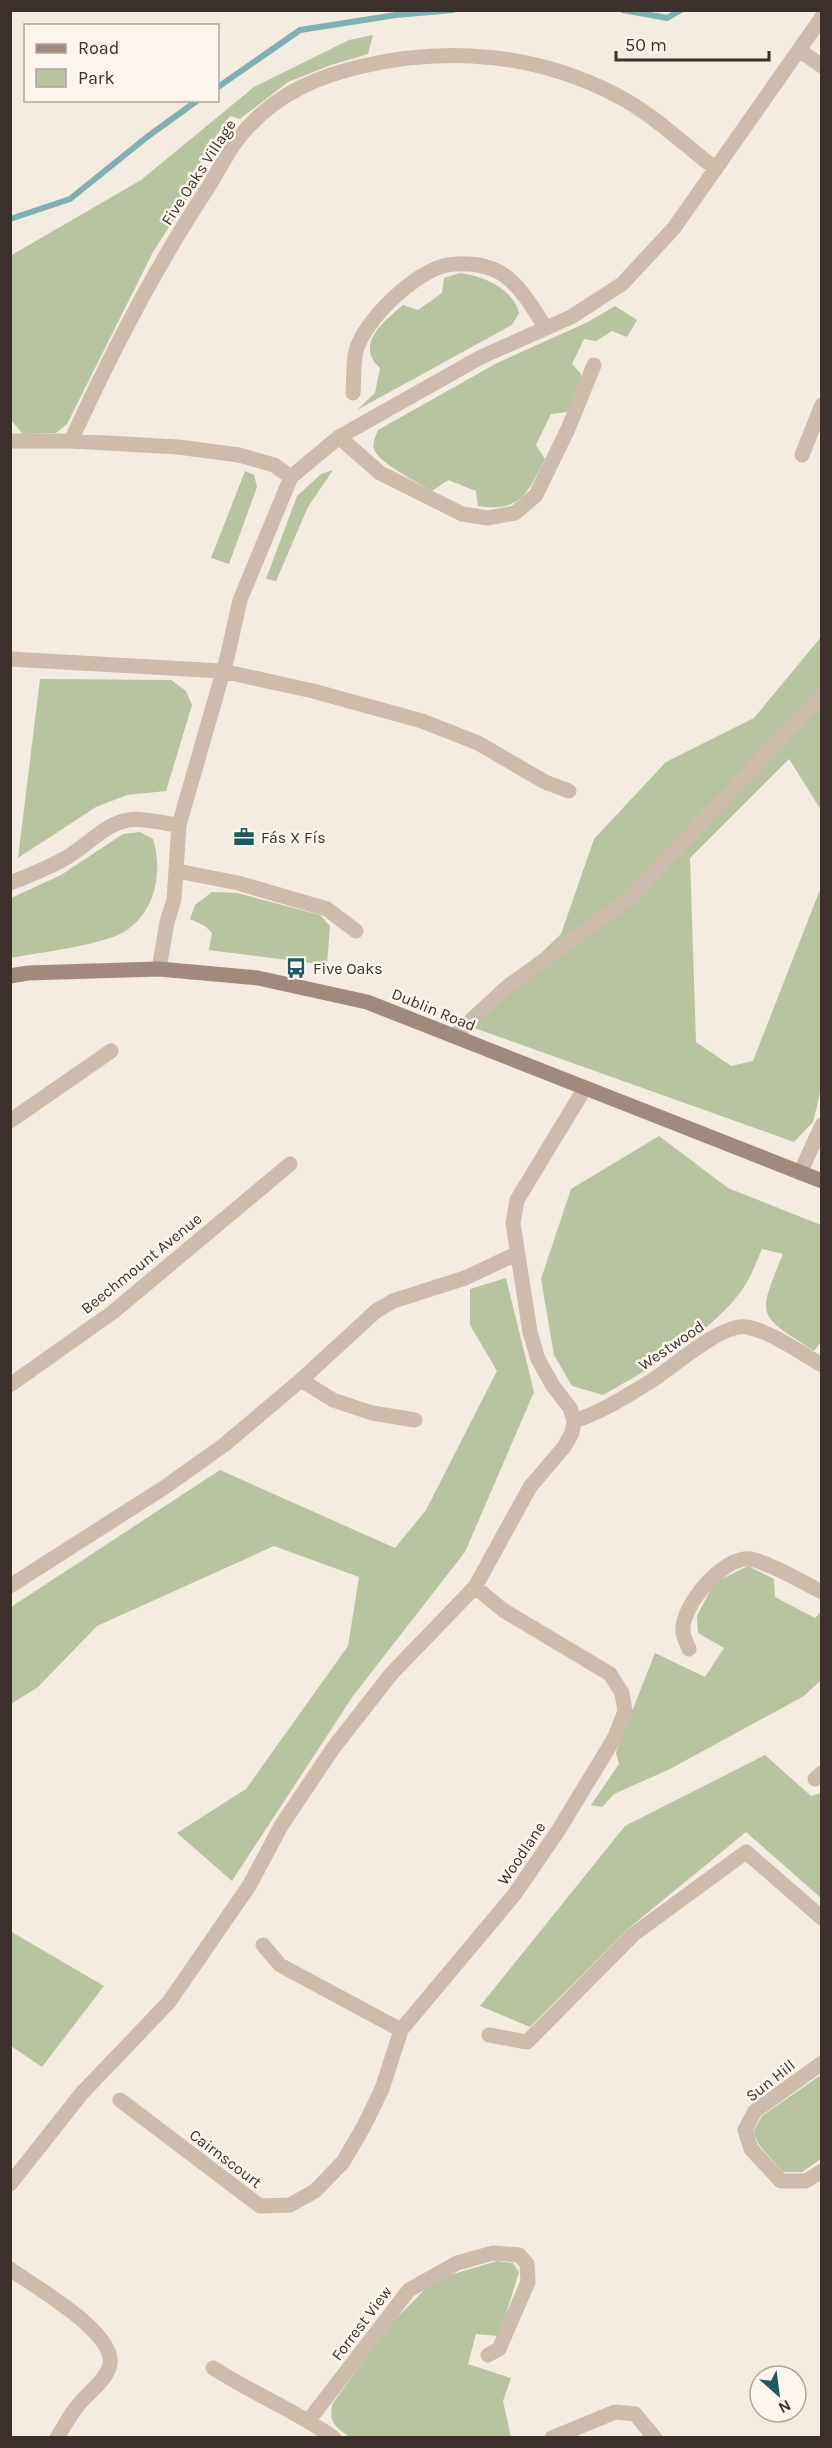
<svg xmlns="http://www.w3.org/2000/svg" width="832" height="2448" viewBox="0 0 832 2448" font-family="Karla,sans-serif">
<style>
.green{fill:#b8c4a0}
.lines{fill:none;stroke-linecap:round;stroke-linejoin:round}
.stream{stroke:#7fb0b2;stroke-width:6}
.minor{stroke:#cdbbac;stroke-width:15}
.secondary{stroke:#a18a7d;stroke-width:15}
.labels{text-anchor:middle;stroke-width:5;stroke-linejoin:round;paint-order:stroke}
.street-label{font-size:16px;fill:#3b302b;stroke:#fbf5ee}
.poi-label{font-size:16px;fill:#3b302b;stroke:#fbf5ee;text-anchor:start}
</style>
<rect width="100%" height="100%" fill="#f4ebe1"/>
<path class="green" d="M 373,35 L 368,54 L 331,65 L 288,82 L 240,119 L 230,116 L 200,160 L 203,174 L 153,252 L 67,424 L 56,433 L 23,434 L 11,420 L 10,256 L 141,180 L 254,87 L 349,40 Z
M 460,273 C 483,276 513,288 519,313 L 512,325 L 357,410 L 375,393 L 380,368 C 354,345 384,321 403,305 L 418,310 L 442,293 L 444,278 Z
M 615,306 L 637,320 L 627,337 L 612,331 L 596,341 L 584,339 L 572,364 L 581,374 L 580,388 L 567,412 L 551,414 L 536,445 L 545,459 C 528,492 521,513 478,506 L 476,491 L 448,480 L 432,491 C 419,483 378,463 374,449 C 372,443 376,436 378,430 L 497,363 L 588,322 Z
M 333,470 L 308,507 L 276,581 L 266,579 L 297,496 L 321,474 Z
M 245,471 L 254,475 L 257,487 L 229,564 L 211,558 Z
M 821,637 L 821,810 L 789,759 L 690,858 L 696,1042 L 731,1066 L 753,1061 L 821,887 L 821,1089 L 813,1122 L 794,1142 L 466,1025 L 561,934 L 594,839 L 666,762 L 754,718 Z
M 40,679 L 171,680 L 186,691 L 192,705 L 166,791 L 127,795 L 96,807 L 18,858 Z
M 140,832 L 153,839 C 165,877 152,925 110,938 C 80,948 42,952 11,958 L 11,898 L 61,875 L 123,834 Z
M 212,892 L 237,893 L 320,915 L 330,926 L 327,965 L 209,950 L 212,933 L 205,926 L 190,919 L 195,905 Z
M 659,1136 L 728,1188 L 821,1225 L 821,1342 L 814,1351 C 756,1313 757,1318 783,1254 L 762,1249 C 757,1260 753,1272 747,1282 C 721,1327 647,1371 603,1395 L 572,1386 L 554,1355 L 541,1279 L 571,1189 Z
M 506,1278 L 534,1392 L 465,1552 L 353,1696 L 232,1881 L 177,1833 L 246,1789 L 348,1646 L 359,1577 L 274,1546 L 97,1626 L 38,1687 L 11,1704 L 11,1607 L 220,1470 L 395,1548 L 426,1510 L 497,1371 L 470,1325 L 470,1289 Z
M 748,1566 L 774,1579 L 775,1597 L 815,1618 L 821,1611 L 821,1680 L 804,1696 L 670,1769 L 614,1794 L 602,1807 L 591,1805 L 619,1764 L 616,1752 L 655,1653 L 705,1677 L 724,1648 L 698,1633 L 697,1616 L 714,1583 Z
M 765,1755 L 811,1796 L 821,1793 L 821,1898 L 746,1832 L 629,1928 L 530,2027 L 480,2006 L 625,1826 Z
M 10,1931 L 104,1986 L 42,2067 L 11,2046 Z
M 821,2075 L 821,2159 L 802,2172 L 783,2172 L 759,2145 L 753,2132 L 762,2116 Z
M 497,2261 L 513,2263 L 519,2272 L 499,2336 L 476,2334 L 468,2364 L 511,2378 L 503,2401 L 511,2437 L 350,2437 C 336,2428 327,2421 333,2403 L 388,2327 L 426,2288 L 450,2275 Z"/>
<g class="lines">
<path class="stream" d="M 623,10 L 667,18 L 681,10
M 218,87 L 300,30 L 396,15 L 453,10
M 10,219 L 70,199 L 147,137 L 198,100"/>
<path class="minor" d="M 799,50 L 822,66
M 353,393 C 354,380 353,364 356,351 C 364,320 416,271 447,265 C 463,262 483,264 497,271 C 518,281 533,308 545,327
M 339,437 L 380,473 L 462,514 L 488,518 L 515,513 L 536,495 L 568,429 L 594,365
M 10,441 L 71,441 L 178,447 L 239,455 L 274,465 L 291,477 L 240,600 L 227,658 L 179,825 L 174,900 L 167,922 L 159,969
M 71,441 C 111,353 156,266 209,186 C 221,166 233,142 249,126 C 281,92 319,76 363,66 C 448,46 536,54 614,94 C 651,112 683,144 716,169
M 802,455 L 822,405
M 291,477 L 339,437 L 481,357 L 571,317 L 622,284 L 674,228 L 822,17
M 10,659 L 222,671 L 313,691 L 422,721 L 478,743 L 545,782 L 569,791
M 177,871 L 238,883 L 327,909 L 356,931
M 10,883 C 31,875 51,867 69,856 C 87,845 107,823 128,820 C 145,817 162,824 179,825
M 454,1036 L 507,987 L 630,898 L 822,695
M 10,1121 L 111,1051
M 800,1173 L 822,1125
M 301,1380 L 333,1400 L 372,1413 L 415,1420
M 10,1385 L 113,1312 L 290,1164
M 574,1421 C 600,1413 625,1397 648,1383 C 671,1369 722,1322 747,1327 C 770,1331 801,1353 822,1365
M 10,1586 L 165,1487 L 224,1445 L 301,1380 L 376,1311 L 393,1301 L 465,1278 L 516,1254
M 689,1649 C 687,1644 683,1637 683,1631 C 681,1606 723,1556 750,1559 C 766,1561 806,1584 822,1592
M 815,1779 L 822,1773
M 263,1945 L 280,1965 L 401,2030
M 489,2035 L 527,2042 L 634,1934 L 746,1852 L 822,1918
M 822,2063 L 755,2111 L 745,2130 L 751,2149 L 781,2181 L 806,2181 L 822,2171
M 120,2100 L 260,2206 L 290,2205 L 315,2191 L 343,2162 L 364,2126 L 382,2089 L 401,2030 L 514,1895 L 558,1831 L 615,1737 L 625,1711 L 622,1693 L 610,1674 L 503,1610 L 475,1587
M 10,2184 L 82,2093 L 169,2002 L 249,1886 L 281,1826 L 334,1747 L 392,1673 L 475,1587 L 530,1487 L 564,1447 L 572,1433 L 574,1421 L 570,1408 L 553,1386 L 538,1359 L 530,1332 L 513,1223 L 517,1200 L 585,1088
M 10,2269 C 33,2286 122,2335 109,2368 C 104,2382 89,2392 80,2403 C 71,2413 64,2426 57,2438
M 213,2368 C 252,2393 296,2411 334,2438
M 309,2420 L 409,2290 L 457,2263 L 493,2253 L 519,2255 L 527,2264 L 528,2282 L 499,2349 L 488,2355
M 552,2438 L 615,2412 L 635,2414 L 655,2438"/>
<path class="secondary" d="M 10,976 L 28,973 L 159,969 L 258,978 L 367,1002 L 822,1181"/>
</g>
<defs>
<g id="office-bare" transform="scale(1.62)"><path d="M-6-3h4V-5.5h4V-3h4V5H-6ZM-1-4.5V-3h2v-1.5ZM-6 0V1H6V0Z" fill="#1f5a5e" stroke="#fbf5ee" stroke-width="2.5" paint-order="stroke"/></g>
<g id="bus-bare" transform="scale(1.62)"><path d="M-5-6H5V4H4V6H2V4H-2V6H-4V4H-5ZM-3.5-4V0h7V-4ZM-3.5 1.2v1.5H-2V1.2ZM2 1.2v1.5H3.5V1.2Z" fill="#1f5a5e" stroke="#fbf5ee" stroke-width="2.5" paint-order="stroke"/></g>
</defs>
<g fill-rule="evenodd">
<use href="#office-bare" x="244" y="837"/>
<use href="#bus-bare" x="296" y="968"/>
</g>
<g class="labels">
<g class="street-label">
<text transform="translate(198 172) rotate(-57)" y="6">Five Oaks Village</text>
<text transform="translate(434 1009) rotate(22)" y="6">Dublin Road</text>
<text transform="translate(141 1263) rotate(-39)" y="6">Beechmount Avenue</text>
<text transform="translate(671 1345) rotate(-34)" y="6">Westwood</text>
<text transform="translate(521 1853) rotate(-56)" y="6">Woodlane</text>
<text transform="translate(770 2080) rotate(-38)" y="6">Sun Hill</text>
<text transform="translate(226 2158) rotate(37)" y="6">Cairnscourt</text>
<text transform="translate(361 2323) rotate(-53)" y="6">Forrest View</text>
</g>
<g class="poi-label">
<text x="261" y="843">Fás X Fís</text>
<text x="313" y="974">Five Oaks</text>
</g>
</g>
<rect width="832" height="2448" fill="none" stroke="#3b302b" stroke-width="24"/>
<rect x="24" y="24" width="195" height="78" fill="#fbf5ee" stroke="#aea6a0" stroke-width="1.5"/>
<rect x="36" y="44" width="30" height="9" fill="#a18a7d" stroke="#aea6a0" stroke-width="1.5"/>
<text x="78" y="54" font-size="18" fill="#3b302b">Road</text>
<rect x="36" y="69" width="30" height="18" fill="#b8c4a0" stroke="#aea6a0" stroke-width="1.5"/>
<text x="78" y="84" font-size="18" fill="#3b302b">Park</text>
<g transform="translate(778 2394) rotate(152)"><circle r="28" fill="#fbf5ee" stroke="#aea6a0" stroke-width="1.5"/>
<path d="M0-4.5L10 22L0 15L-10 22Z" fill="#1f5a5e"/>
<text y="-9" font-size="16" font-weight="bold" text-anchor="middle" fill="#3b302b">N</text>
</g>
<path d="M616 51v9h153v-9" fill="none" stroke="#3b302b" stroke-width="3"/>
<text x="625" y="51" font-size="18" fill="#3b302b" stroke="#fbf5ee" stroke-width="4.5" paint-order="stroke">50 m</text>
</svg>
